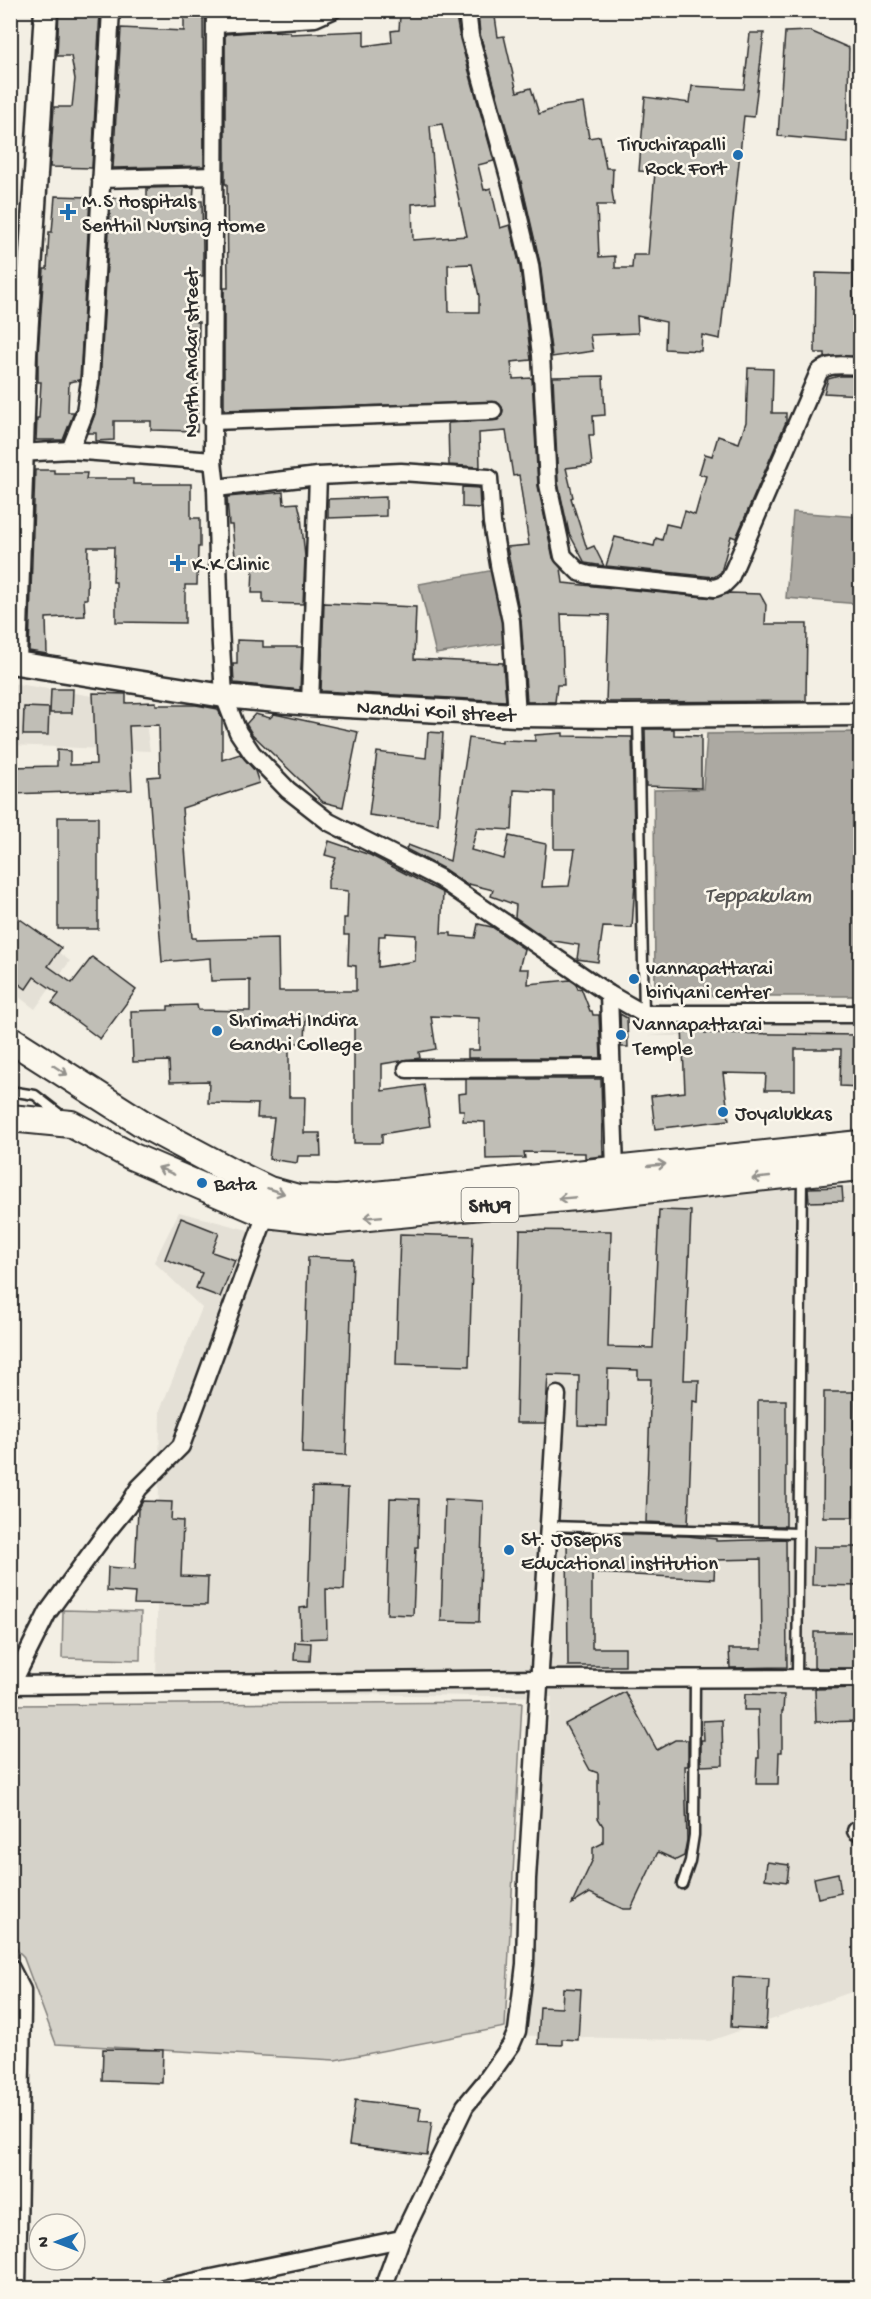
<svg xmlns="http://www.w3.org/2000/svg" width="871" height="2299" font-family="'Gochi Hand',sans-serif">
	<rect width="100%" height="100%" fill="#f3efe4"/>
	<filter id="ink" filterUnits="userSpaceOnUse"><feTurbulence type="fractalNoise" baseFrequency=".0167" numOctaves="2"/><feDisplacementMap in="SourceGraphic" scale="12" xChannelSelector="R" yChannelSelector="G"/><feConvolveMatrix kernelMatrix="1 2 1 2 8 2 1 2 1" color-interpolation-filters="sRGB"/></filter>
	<g filter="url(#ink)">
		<g fill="#e4e0d6">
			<path d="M11,683L143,704L150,751L11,745Z"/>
			<path d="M642,704H860V732L707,734L642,729Z"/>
			<path d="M11,917L70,961L35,1009L11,991Z"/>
			<path d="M860,1018V1036H647Z"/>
			<path d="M860,1185V1989L710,2041L506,2035L552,1697L156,1691L160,1410L202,1308L154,1262L179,1212L248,1230Z"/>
		</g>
		<g fill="#d5d2c9" stroke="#807e7a" stroke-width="1.5">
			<path d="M63,1610L141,1612L140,1660L62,1658Z"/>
			<path d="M522,1702L505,2027L335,2060L56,2044L23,1956L18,1951L11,1932L10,1705Z"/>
		</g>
		<g fill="#aca9a2" stroke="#787772" stroke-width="1.5">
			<path d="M793,512L860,517V604L786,598Z"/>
			<path d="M494,570L511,642L436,654L419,584Z"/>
			<path d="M860,732V996H655L654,790L703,789L707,734Z"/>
		</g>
		<g fill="#c0beb6" stroke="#2b2b2b" stroke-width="1.5" fill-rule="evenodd">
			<path d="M59,10H100L92,168L50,167L54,107H72L75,79L71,56H57Z"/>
			<path d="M184,10H203L204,166L113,168L121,28L184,31Z"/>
			<path d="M423,10H455L460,39L494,161L478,165L484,190L491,188L500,228L510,225L520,267L531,360L511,362L513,379L532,378L538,486L553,558L561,568L563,583L714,598L729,593L760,594L766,605L765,624H807L806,701L606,702L609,615L561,614L564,685H557L555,702H527L521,620L507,547L529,545L519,475L513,476L506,431L479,433L480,467L449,465L448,423L498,420L502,415L503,410L497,402L224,410V288H228L227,184H225V34L266,31L290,32V34L364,31V46L392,42L391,31L399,30L400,15L424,16ZM442,124L467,236L413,240L412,204L436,202L430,126ZM472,264L479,296V312H449L448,265Z"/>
			<path d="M494,10L498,37L504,36L517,92L531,88L539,114L561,106L583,103L589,138L600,136L606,168H613L612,191L614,205H597L599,257L615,256V268H632L633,255H648L655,172L639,171L645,97L690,103L692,86L744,89L750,33H764L754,117L744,116L720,339L702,335L701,351L665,349L666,322L637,316L638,333L590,335L593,351L552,357L540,263L522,185L480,34L478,12Z"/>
			<path d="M810,31L849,48L847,142L778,136L785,32Z"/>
			<path d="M194,187L193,201H202L203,252V276H194L196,322H199L197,431L151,430V421H114V440L96,441V433H88L95,414L100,382L111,198L147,200V188Z"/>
			<path d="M55,196L90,197L80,380L69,382L68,412H74L63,440H36L37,418H39L41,382H38V354L44,269H47L49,232H52Z"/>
			<path d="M816,273L853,274V300L861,301V356L825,357V353H815Z"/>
			<path d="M748,368L773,369L772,413H786V422L736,538L731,536L721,572L714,577L606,566L615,537L654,546L656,538L662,540L666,524L680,527L685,511L695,515L706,476L699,474L705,454L712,456L718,436L739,443L746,422Z"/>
			<path d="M603,376L605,415L593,416L594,435H589L592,465L566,468L573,497L571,498L587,549L594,546L604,566L585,563L569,533L558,483L553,377Z"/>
			<path d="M839,376H861V395L824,393L828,379Z"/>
			<path d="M35,470H54V473H87L86,479H133V484H191V518H200V547H198L197,585H185V623L116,622V582H113L114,547H88L87,599H84L85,616L46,618L47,654L29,651Z"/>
			<path d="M462,487L479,488L480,508L462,507Z"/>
			<path d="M283,492L284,504L298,503L301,516L305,557L303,604L263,603V593H252L253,566L236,567L232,525H229L227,497Z"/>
			<path d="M386,497V516L328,518V499Z"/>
			<path d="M324,603L416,607L414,659L503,663L506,701L321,691Z"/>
			<path d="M237,640L263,641V647H302L300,690L234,683L233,664H237Z"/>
			<path d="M51,689H73L72,713H50Z"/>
			<path d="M93,693L126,694V703L156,702V705H196L218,709L222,719V760L240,754L255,771L259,783L182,808L192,938H196V940L278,938L279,991H356V966L348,965L349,935H344V918H347L348,891L328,889V880L336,858L325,855L329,841L370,855L443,893L441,933H451V936L475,938L478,924L492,927L524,949L519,969H529L528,984L570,980L576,984L578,989L581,988L590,1011H592L593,1015H599L601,1058H468V1050H479V1018L431,1016L436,1049L419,1052L420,1058L382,1064V1091L424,1085L430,1126L382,1134V1143H354V1016H306L305,1043H289V1097H305L304,1133H320L321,1156H298L297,1163L269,1159L274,1118H257L258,1104L208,1103L209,1081L170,1082L169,1061L133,1062L131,1011L168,1010V1006L197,1005L198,1010L250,1011V980L211,981L210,958L162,962L148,777L160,776L159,725L129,726L132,790L10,794V767L57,766V750L70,751V765L96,764ZM385,933L416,935L415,961L378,967L379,936H385Z"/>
			<path d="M24,707L49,708L48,735H23Z"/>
			<path d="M255,714L270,718L274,714L279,715L358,732L343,807L323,802L252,734L246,724Z"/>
			<path d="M645,729H674V735L701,736V788L646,786Z"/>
			<path d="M428,732L443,733L438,824L369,815L377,752L426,758Z"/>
			<path d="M563,733V736L632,737L635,882L632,928L603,927L598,962L577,959L579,945L548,940L515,917L516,905L491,896L493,890L465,883L444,869L406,849L408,845L450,861L469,738L502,743V740L535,741V735ZM514,790L554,792V849H575L569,886L542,887L546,844L509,836L504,859L471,850L477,828L512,830Z"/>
			<rect x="58" y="817" width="40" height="112"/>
			<path d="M10,912L61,948L48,966L72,983L92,957L136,990L100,1039L52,1003L59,994L34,977L26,989L10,977Z"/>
			<path d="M620,1014L627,1018L628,1047H621Z"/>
			<path d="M705,1027V1033L861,1035V1087L840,1086L841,1049H795V1090H765L766,1074L723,1073L729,1120L655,1129L651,1096L685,1092L682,1028Z"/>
			<path d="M466,1079H601L603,1156L585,1158V1153L524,1152L525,1158L486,1159L485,1122L463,1121L464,1110H459L458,1094L466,1093Z"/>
			<path d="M842,1187L843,1201L809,1202L808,1188Z"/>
			<path d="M659,1210L691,1211L684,1380H699L698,1402L693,1401L688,1524L646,1522L651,1379H638V1370L608,1369L607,1426L578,1425L579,1376L548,1375L545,1423H516L520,1230L611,1231L608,1347L653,1348Z"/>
			<path d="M181,1218L219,1233L212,1252L235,1260L220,1297L196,1288L202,1273L165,1259Z"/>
			<path d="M400,1234L473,1236L469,1366L396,1364Z"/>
			<path d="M308,1257L353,1259L346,1455L302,1453Z"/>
			<path d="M824,1392H854L853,1517H823Z"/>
			<rect x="758" y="1400" width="28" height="126"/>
			<path d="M312,1487L348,1488L344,1590L326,1589L327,1638L301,1639L300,1608L308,1607Z"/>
			<path d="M390,1498L419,1499L418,1547H416L413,1615L387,1614Z"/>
			<path d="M445,1499L483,1501L479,1622L441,1621Z"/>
			<path d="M143,1501L172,1502L171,1520L183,1521L181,1576L208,1577L207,1605L134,1604L135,1593L107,1591L108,1567L135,1569L138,1510Z"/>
			<path d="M567,1533L687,1536L716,1539V1541L786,1539L787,1667L730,1668L729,1649H762L761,1559L715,1560L714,1579L592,1573V1648H625V1666H568Z"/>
			<path d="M813,1547H861V1586L812,1585Z"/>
			<rect x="814" y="1632" width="47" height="36"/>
			<path d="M295,1642L311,1643L310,1661L294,1660Z"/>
			<path d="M861,1688V1721L816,1722L815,1689Z"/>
			<path d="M625,1692L657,1750L675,1740H688V1766H685L687,1840L684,1856L676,1860L658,1852L631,1909H623L590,1893L572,1904L593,1859V1848L603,1843V1826L598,1818V1773L590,1770L565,1724Z"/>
			<path d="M745,1694L784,1695L783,1711H782V1752H779L778,1784H756L757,1758H759L758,1710H744Z"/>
			<path d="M722,1720L723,1765L701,1766V1740H704L703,1721Z"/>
			<path d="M767,1862L789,1865L787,1882L765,1879Z"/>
			<path d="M838,1873L841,1893L818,1898L814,1878Z"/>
			<path d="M733,1977L769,1979L766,2029L731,2027Z"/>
			<path d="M563,1988L581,1989L578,2040L562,2039V2045L538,2044L540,2007L562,2008Z"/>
			<path d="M103,2049L163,2050L162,2083L102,2081Z"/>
			<path d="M355,2100L421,2108L419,2121L432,2122L427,2155L349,2145Z"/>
		</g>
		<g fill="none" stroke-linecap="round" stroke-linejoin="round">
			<g stroke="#2b2b2b" stroke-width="13">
				<g id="lane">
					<path d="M638,717L644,1013"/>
					<path d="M10,1091L35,1095L62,1116"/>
					<path d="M549,1526L798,1533"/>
					<path d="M797,1677L802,1177"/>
					<path d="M682,1884L690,1861L694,1835L695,1678"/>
				</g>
			</g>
			<g stroke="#2b2b2b" stroke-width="21">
				<g id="street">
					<path d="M215,10L213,461L216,488L220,629L224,696L238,732L252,753L288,790L329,822L439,878L609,994L644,1014H860"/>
					<path d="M467,10L470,36L512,188L530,265L541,355L548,484L563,556L579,572L589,575L715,588L723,585L730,578L819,372C829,362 847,366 860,366"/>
					<path d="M216,24L315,18L333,10"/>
					<path d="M101,179L214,176"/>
					<path d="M212,421L493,411"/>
					<path d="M70,450L85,412L90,381L111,10"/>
					<path d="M20,453L70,450L213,461"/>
					<path d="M216,488L318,476L401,472L489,478L492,523L500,570L511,621L517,715"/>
					<path d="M310,704L318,476"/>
					<path d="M609,994L615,1169"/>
					<path d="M407,1069L611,1068"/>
					<path d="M10,1685L539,1679L860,1678"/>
					<path d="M10,1688L48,1612L105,1534L127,1507L139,1488L181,1446L266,1214"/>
					<path d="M856,1831L860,1830"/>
					<path d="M10,1967L22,1990V2009L17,2288"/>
					<path d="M164,2288L401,2239L465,2106L485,2082L511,2045L517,2031L525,1964L527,1879L557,1395"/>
					<path d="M383,2288L401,2239"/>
				</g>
			</g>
			<g stroke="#2b2b2b" stroke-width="27">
				<g id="secondary">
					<path d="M10,662L224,696L310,704L517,715L625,716L860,714"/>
					<path d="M15,662L25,353L46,10"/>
				</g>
			</g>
			<g stroke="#2b2b2b" stroke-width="30">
				<g id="primary">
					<path d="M10,1039L148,1127L238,1175L269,1190L298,1198L337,1199L860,1144"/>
					<path d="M10,1118L71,1124L131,1156L266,1214L327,1221L607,1194L860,1167"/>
				</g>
			</g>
			<path stroke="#2b2b2b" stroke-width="3" stroke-dasharray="4.5 4.5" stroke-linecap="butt" d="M702,10V12"/>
			<use href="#lane" stroke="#fbf7ec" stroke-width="8"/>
			<use href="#street" stroke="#fbf7ec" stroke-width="16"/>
			<use href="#secondary" stroke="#fbf7ec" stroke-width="22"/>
			<use href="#primary" stroke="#fbf7ec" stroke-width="26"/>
		</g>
		<defs><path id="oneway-shaft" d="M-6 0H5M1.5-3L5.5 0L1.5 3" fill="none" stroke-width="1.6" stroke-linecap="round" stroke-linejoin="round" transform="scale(1.5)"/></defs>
		<g stroke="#93918c">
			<use href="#oneway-shaft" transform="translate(60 1070) rotate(33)"/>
			<use href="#oneway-shaft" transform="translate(657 1165) rotate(-6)"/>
			<use href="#oneway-shaft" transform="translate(166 1171) rotate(-156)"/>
			<use href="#oneway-shaft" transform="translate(761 1178) rotate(174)"/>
			<use href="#oneway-shaft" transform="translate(276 1191) rotate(18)"/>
			<use href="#oneway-shaft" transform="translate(567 1198) rotate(175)"/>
			<use href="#oneway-shaft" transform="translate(373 1217) rotate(175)"/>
		</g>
	</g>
	<g fill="#1f6fb2" stroke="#fbf7ec" stroke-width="2">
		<circle cx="738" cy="155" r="6"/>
		<path d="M65 203h6v6h6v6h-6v6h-6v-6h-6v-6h6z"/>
		<path d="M175 554h6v6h6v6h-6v6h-6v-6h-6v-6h6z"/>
		<circle cx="634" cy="979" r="6"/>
		<circle cx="217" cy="1031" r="6"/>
		<circle cx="621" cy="1035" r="6"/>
		<circle cx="723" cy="1112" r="6"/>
		<circle cx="202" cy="1183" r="6"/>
		<circle cx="509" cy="1550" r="6"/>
	</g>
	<g text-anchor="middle" stroke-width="5" stroke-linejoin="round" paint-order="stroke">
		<rect fill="#fbf7ec" stroke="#696865" stroke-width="1.5" x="461.5" y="1188" width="57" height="34" rx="4.5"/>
		<g font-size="20" font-weight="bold" fill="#2b2b2b">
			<text x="490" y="1212">SHU9</text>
		</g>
		<g font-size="21" fill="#2b2b2b" stroke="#fbf7ec" text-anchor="start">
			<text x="726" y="150" text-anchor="end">Tiruchirapalli<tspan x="726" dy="24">Rock Fort</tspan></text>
			<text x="82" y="207">M.S Hospitals<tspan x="82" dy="24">Senthil Nursing Home</tspan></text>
			<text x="192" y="570">K.K Clinic</text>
			<text x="646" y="974">vannapattarai<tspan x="646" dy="24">biriyani center</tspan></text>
			<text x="229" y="1026">Shrimati Indira<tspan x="229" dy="24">Gandhi College</tspan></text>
			<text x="633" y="1030">Vannapattarai<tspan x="633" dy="24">Temple</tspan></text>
			<text x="735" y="1119">Joyalukkas</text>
			<text x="214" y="1190">Bata</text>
			<text x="521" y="1545">St. Josephs<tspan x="521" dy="24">Educational institution</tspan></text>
		</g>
		<g font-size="21" fill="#2b2b2b" stroke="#fbf7ec">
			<text transform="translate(190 353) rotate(-90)" y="7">North Andar street</text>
			<text transform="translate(436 710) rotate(3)" y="7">Nandhi Koil street</text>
		</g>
		<g font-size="22" font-style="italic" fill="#585755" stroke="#fbf7ec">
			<text x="758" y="901">Teppakulam</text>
		</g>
	</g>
	<rect width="871" height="2299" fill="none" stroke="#fbf7ec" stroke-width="36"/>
	<rect x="18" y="18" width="835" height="2263" fill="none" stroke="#2b2b2b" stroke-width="2" filter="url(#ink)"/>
	<g transform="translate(57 2242) rotate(270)"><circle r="28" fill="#fbf7ec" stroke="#a8a59f" stroke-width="1.5"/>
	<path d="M0-4.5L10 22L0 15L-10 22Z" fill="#1f6fb2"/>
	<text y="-9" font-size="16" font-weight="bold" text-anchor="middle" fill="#2b2b2b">N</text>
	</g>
</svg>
